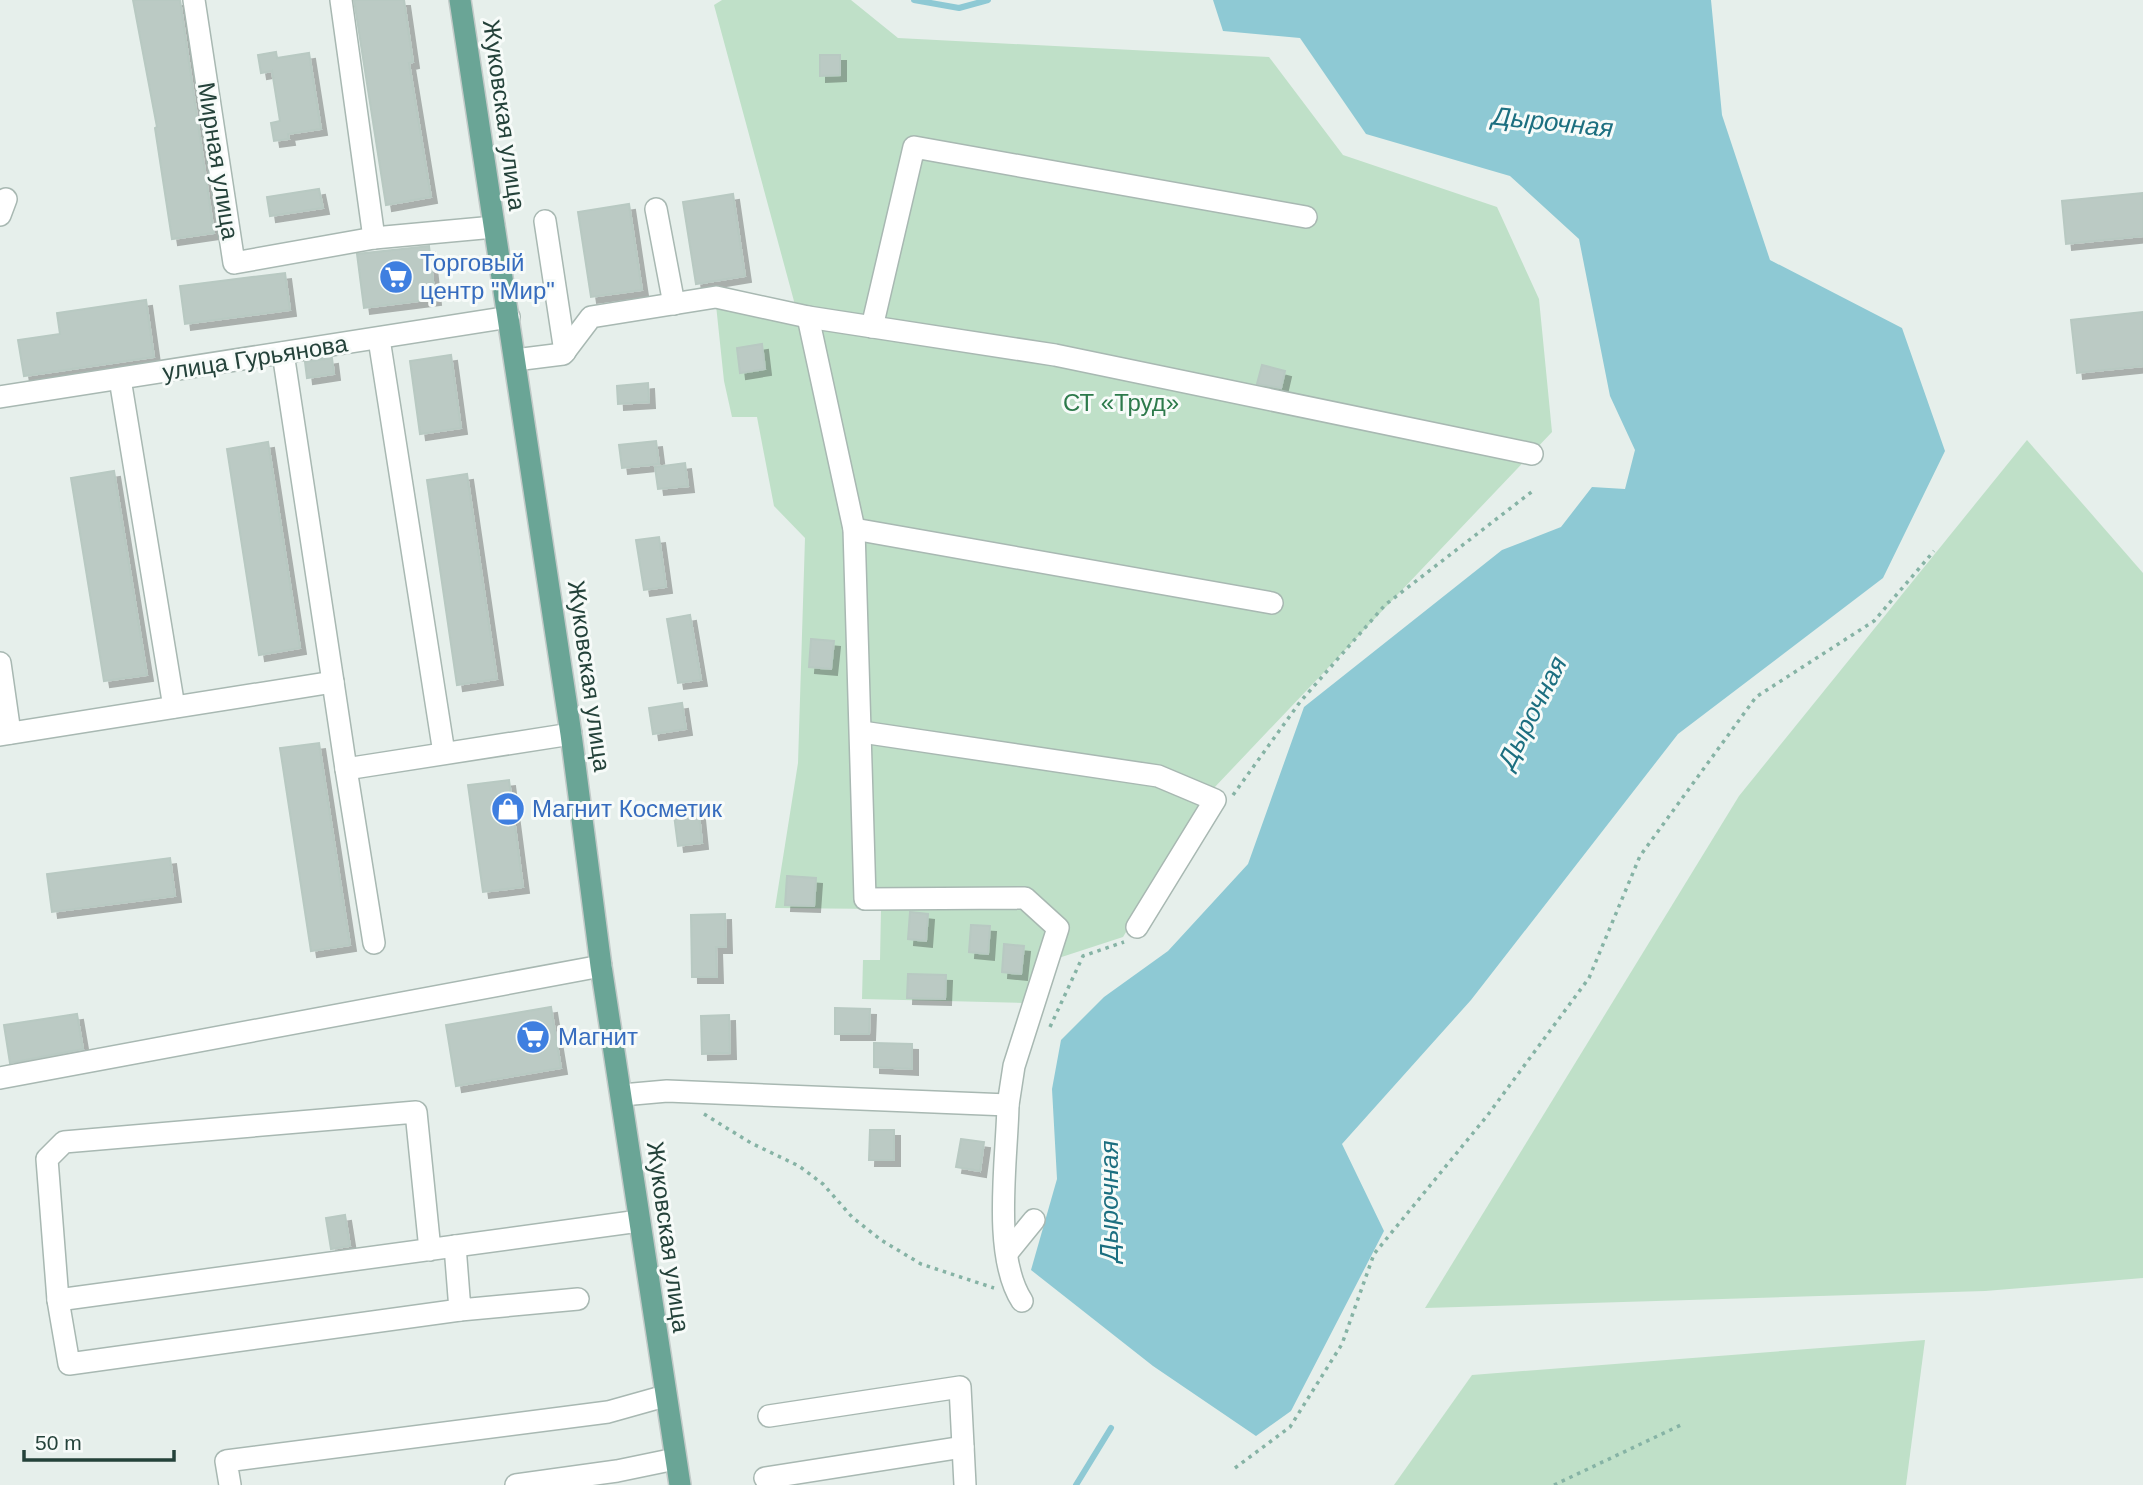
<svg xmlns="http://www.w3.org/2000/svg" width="2143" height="1485" font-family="Arial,sans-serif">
	<defs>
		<filter id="shadow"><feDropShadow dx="6" dy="6" stdDeviation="0" flood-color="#0004"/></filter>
	</defs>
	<rect width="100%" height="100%" fill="#e6efeb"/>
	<g fill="#bfe0c8">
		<path d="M722,0H851L898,38L1269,57L1343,155L1497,207L1539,299L1552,432L1213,789L1123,937L1034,966L1024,1003L862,999L863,960H880L881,909L775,908L798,763L805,538L774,506L757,417H732L724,381L716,305L798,316L714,5Z"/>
		<path d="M2027,440L2143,573V1278L1985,1291L1425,1308L1739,796Z"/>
		<path d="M1925,1340L1906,1485H1394L1472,1375Z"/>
	</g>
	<path fill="#8ec9d4" d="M1213,0H1711L1722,115L1770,260L1902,328L1945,451L1883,578L1678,734L1471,1000L1342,1144L1384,1231L1291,1411L1256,1436L1153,1366L1031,1270L1057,1179L1052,1089L1061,1040L1104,997L1168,951L1248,864L1304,707L1502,550L1561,527L1592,487L1625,489L1635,450L1610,396L1579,239L1510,176L1366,134L1300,38L1223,31Z"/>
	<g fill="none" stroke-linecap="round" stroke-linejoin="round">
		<g stroke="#8ec9d4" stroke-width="6">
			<path d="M914,0L959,8L988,0"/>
			<path d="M1076,1485L1111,1428"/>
		</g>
	</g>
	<g fill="#bbcac4" stroke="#b8c9c2" stroke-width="2" filter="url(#shadow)">
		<path d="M133,0H180L214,233L172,239L155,128L157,127Z"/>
		<path d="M354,0H404L413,62L409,63L431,197L386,205Z"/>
		<path d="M276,52L277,58L309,53L321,129L288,134L289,139L274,141L271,123L280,121L272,71L261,73L258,55Z"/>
		<path d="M820,55H840V75L820,76Z"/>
		<path d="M319,189L323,208L270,216L267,197Z"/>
		<path d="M2143,193V236L2066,244L2062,201Z"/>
		<path d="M733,194L745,276L696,284L683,202Z"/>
		<path d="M629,204L642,290L591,297L578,212Z"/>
		<path d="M429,246L435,299L364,308L357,254Z"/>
		<path d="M285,273L290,310L185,324L180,286Z"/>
		<path d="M146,300L154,357L24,376L18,340L60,334L57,313Z"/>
		<path d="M2143,312V366L2077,373L2071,320Z"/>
		<path d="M762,344L765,369L740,373L737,348Z"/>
		<path d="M451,355L461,428L420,434L410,361Z"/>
		<path d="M332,358L334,374L307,378L305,362Z"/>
		<path d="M1262,365L1285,371L1281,388L1257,384Z"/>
		<path d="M648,383L649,402L618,404L617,386Z"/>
		<path d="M656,441L659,464L622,468L619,445Z"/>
		<path d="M268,442L300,648L259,655L227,449Z"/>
		<path d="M685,463L688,486L658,489L655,467Z"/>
		<path d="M114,471L147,675L104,681L71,478Z"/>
		<path d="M467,474L497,679L457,685L427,480Z"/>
		<path d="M659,537L666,587L644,590L636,540Z"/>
		<path d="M690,615L701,680L678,683L667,619Z"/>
		<path d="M811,639L834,641L831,669L809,667Z"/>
		<path d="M682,703L686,729L653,734L649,708Z"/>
		<path d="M319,743L350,945L311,951L280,748Z"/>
		<path d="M509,780L523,887L483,892L468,785Z"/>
		<path d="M698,804L702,843L678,846L673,807Z"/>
		<path d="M170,858L175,896L52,912L47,874Z"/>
		<path d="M787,876L816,878L814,906L785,905Z"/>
		<path d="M910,912L928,914L926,941L908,939Z"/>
		<path d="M725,914L726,947H716L717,977H692L691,915Z"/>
		<path d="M971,925L990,926L988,954L969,952Z"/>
		<path d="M1004,944L1024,946L1021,974L1002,972Z"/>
		<path d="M908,974L946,975L945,999L907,998Z"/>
		<path d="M551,1007L561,1068L456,1086L446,1025Z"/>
		<path d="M835,1008L870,1009L869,1034H835Z"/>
		<path d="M77,1014L83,1049L10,1063L4,1025Z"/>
		<path d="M729,1015L730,1053L702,1054L701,1016Z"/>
		<path d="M874,1043L912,1044V1069L874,1067Z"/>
		<path d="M870,1130H894V1160H869Z"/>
		<path d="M961,1139L984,1142L980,1171L956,1167Z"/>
		<path d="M345,1215L350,1246L331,1249L326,1218Z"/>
	</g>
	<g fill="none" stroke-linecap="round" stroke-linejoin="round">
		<g stroke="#a8b8b2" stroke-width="24">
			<g id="minor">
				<path d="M194,0L234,263L374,238L494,227"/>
				<path d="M341,0L374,238"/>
				<path d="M656,209L674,304"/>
				<path d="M0,215L6,199"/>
				<path d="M545,221L565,352"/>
				<path d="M872,327L914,147L1306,217"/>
				<path d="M379,339L444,753"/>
				<path d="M283,353L333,682"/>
				<path d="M515,360L563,354L591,317L716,297L808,317L1055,355L1532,454"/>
				<path d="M120,379L174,707"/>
				<path d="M0,397L509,317"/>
				<path d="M854,529L1272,603"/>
				<path d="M0,663L10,733"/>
				<path d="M862,732L1158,776L1215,800L1137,927"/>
				<path d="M0,735L333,682L346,769L571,734"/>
				<path d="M346,769L374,943"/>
				<path d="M0,1078L601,966"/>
				<path d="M622,1095L667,1091L1008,1105L1014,1066L1058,928L1025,898L865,899L854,529L808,317"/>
				<path d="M1008,1105C1007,1159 992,1255 1022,1301"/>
				<path d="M455,1246L460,1310L578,1299"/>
				<path d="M430,1250L416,1112L64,1142L47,1159L58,1300L639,1221"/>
				<path d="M1008,1252L1034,1220"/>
				<path d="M58,1300L69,1364L460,1310"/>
				<path d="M769,1416L960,1387L965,1485"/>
				<path d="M765,1478L963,1447"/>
				<path d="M230,1485L226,1461L608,1412L665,1396"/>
				<path d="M516,1485L617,1471L675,1459"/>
			</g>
		</g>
		<g stroke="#c2cac8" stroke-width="24">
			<path id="major" d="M460,0L571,734L601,966L680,1485"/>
		</g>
		<g stroke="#86b3a5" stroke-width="3.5" stroke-dasharray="3.5 5" stroke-linecap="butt">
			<path d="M1233,795L1300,702L1385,605L1534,490"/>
			<path d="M1050,1027L1083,956L1124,942"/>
			<path d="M704,1114L751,1143L799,1166L823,1184L852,1217L881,1240L921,1264L994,1288"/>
			<path d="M1235,1468L1290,1427L1342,1344L1374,1254L1487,1116L1589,978L1640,856L1756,697L1874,621L1934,551"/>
			<path d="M1554,1485L1683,1424"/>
		</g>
		<use href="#minor" stroke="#fff" stroke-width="21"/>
		<use href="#major" stroke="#6aa596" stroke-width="21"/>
	</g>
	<defs>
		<g id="supermarket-disc" transform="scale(1.75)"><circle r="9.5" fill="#3f7fe0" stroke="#f7fbf9"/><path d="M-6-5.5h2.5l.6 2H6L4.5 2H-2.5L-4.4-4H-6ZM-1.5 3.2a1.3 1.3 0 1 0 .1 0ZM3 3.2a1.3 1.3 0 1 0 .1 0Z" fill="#fff"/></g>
		<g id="shop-disc" transform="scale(1.75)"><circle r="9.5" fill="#3f7fe0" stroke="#f7fbf9"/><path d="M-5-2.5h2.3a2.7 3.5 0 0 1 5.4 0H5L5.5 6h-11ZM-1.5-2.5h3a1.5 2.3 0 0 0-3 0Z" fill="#fff"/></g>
	</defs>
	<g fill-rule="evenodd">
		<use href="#supermarket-disc" x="396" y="277"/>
		<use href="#shop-disc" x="508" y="809"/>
		<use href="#supermarket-disc" x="533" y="1037"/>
	</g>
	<g text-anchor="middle" stroke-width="6" stroke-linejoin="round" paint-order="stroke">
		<g font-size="24" fill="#24423a" stroke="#f7fbf9">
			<text transform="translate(504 115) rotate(82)" y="8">Жуковская улица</text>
			<text transform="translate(218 161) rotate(81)" y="8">Мирная улица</text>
			<text transform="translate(255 358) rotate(-9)" y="8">улица Гурьянова</text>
			<text transform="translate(589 676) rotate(82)" y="8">Жуковская улица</text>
			<text transform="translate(668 1237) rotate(82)" y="8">Жуковская улица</text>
		</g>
		<g font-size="24" fill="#366cbe" stroke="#f7fbf9" text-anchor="start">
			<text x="420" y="271">Торговый<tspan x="420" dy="28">центр "Мир"</tspan></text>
			<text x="532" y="817">Магнит Косметик</text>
			<text x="558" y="1045">Магнит</text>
		</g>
		<g font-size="24" fill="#2d7a4b" stroke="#f7fbf9">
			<text x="1121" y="411">СТ «Труд»</text>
		</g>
		<g font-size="26" font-style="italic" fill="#1c6f80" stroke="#f7fbf9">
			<text transform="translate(1553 122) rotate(6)" y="9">Дырочная</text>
			<text transform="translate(1532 712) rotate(-63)" y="9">Дырочная</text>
			<text transform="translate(1109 1201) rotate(-90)" y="9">Дырочная</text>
		</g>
	</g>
	<path d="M24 1450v10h150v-10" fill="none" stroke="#24423a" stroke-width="3.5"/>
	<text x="35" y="1450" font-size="21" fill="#24423a" stroke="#f7fbf9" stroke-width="5" paint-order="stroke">50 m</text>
</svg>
